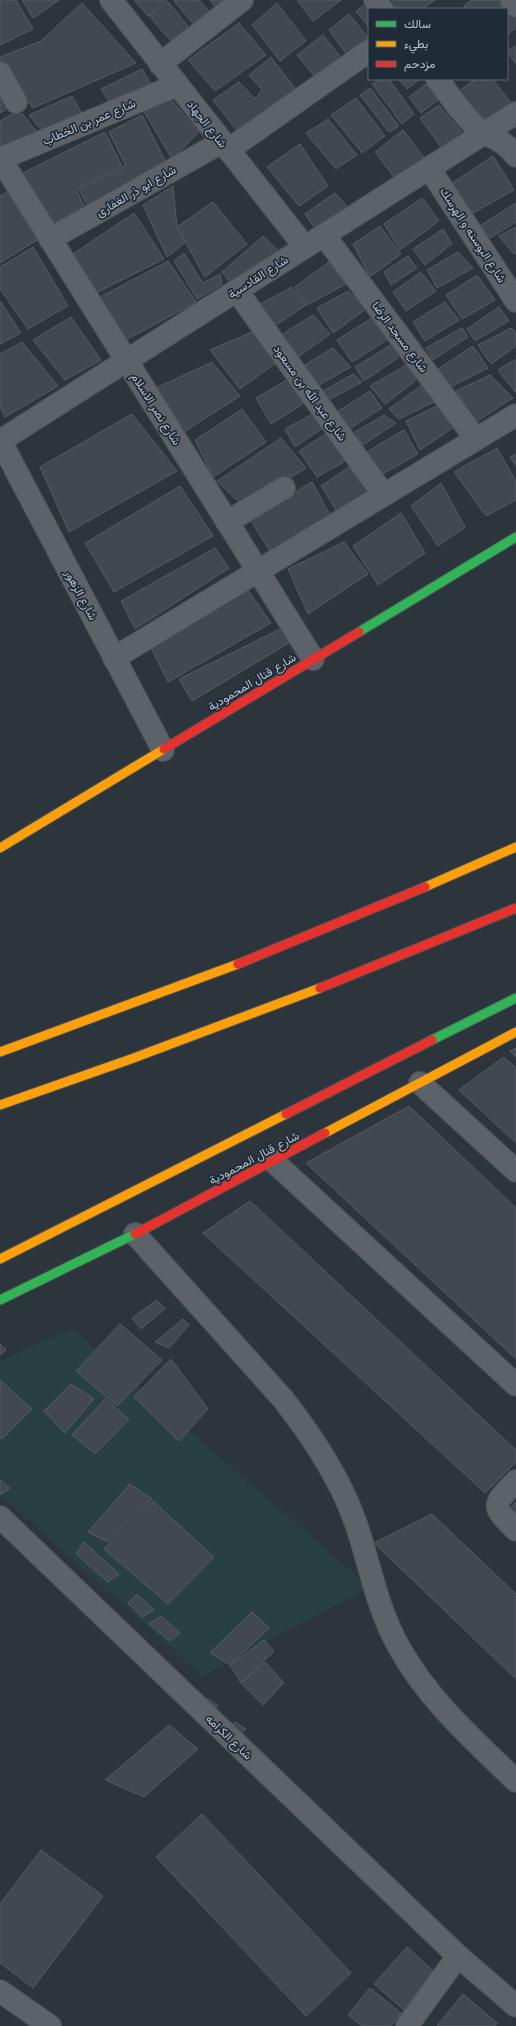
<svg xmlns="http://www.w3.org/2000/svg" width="516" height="2026" font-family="Montserrat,Vazirmatn,sans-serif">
	<rect width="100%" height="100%" fill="#2c343c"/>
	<path fill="#294042" d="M72,1329L369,1587L202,1676L0,1494V1361Z"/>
	<g fill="#42484f" stroke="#545c63">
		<path d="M0,0H16L33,29L0,45Z"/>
		<path d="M22,0H59L33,18Z"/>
		<path d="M134,0H167L148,16Z"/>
		<path d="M176,0H199L215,18L200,32L174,1Z"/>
		<path d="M210,0H238L220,12Z"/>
		<path d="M297,0H341L313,21Z"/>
		<path d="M394,0H435L422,9H395L390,3Z"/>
		<path d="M471,0H507L516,13V28L507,35V9H466L464,6Z"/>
		<path d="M168,2L196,36L178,49L149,16Z"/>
		<path d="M369,2V27L356,11Z"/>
		<path d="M82,3L136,63L33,108L0,66V57L41,41Z"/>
		<path d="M277,3L306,41L280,61L252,25Z"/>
		<path d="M349,14L369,39L350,59L329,30Z"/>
		<path d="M239,23L266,55L215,91L188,60Z"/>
		<path d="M323,35L345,63L320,83L297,55Z"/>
		<path d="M516,45V64L507,52Z"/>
		<path d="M271,57L297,91L241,136L213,100L239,82L255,99L262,90L249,75Z"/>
		<path d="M142,69L154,89L113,107L101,89Z"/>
		<path d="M380,79H389L414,114L402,124L372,84Z"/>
		<path d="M398,79H420L407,89Z"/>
		<path d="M433,79L443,96L421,113L409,97Z"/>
		<path d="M475,79H492L512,104L483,124L458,92Z"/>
		<path d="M370,88L399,126L389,132L360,95Z"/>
		<path d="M167,95L199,132L172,159L143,110Z"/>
		<path d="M72,96L85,119L46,136L29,115Z"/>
		<path d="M0,97L8,108L0,113Z"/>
		<path d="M356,98L385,136L362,153L331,115Z"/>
		<path d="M439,105L465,136L443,150L420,118Z"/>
		<path d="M19,110L39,134L0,153V121Z"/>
		<path d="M142,115L169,168L89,209L79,189L126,166L109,132Z"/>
		<path d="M328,119L357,155L336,169L306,133Z"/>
		<path d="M403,130L426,160L397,181L375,152Z"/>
		<path d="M105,132L122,166L76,189L85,208L46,227L19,175Z"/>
		<path d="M300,144L328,186L299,206L267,167Z"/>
		<path d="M493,156L514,190L473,213L449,185Z"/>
		<path d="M173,186L177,227L186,242L167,257L143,205Z"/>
		<path d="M12,189L42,237L0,263V196Z"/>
		<path d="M335,193L354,214L321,237L305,214Z"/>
		<path d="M422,198L439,221L400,250L384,224Z"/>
		<path d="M213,202L247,244L205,277L177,227Z"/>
		<path d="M516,203V222L490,238L481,225Z"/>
		<path d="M134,213L164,259L92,295L73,254Z"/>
		<path d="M380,226L401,254L370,277L353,244Z"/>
		<path d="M516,227V253L514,254L499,236Z"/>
		<path d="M443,229L452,244L425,265L413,249Z"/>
		<path d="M263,236L282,254L232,285L222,272Z"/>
		<path d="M33,247L68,306L28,329L0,289V267Z"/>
		<path d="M458,252L473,268L437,288L427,270Z"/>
		<path d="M184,253L203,283L220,274L222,284L197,299L174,261Z"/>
		<path d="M408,256L417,268L391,285L384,272Z"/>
		<path d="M168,261L196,302L119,344L91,302Z"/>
		<path d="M329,262L346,284L307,305L295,287Z"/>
		<path d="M421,272L436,291L406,311L393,292Z"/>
		<path d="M477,275L495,300L462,319L446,295Z"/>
		<path d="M292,287L306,305L270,329L253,308Z"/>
		<path d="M348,291L366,309L333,333L317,308Z"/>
		<path d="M0,301L21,333L0,344Z"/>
		<path d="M445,302L459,320L425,341L413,322Z"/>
		<path d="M499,307L509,321L475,341L467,329Z"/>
		<path d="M313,315L330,334L294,360L281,335Z"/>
		<path d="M375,316L392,337L352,362L337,340Z"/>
		<path d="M71,317L101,360L65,380L33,340Z"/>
		<path d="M462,328L468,337L433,360L426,348Z"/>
		<path d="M511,328L516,332V346L491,364L478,345Z"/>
		<path d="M254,331L280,360L240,389L210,350Z"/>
		<path d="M22,342L58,386L5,417L0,407V354Z"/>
		<path d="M394,343L402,355L364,381L355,367Z"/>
		<path d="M473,346L488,368L449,388L437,370Z"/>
		<path d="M333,348L351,367L314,388L298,369Z"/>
		<path d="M516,359V391L515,392L498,370Z"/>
		<path d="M212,362L240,396L184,432L156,388Z"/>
		<path d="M408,364L419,378L385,404L370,386Z"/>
		<path d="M353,374L362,382L325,402L316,395Z"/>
		<path d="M490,375L513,398L476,422L456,391Z"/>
		<path d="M292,377L309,400L271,424L256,398Z"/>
		<path d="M425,383L438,400L399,419L389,409Z"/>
		<path d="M370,391L382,408L349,429L335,413Z"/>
		<path d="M439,405L457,425L420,450L406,421Z"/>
		<path d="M242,409L266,442L213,477L195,440Z"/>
		<path d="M318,411L326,426L295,447L285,429Z"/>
		<path d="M132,414L177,471L69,532L40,467Z"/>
		<path d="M384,415L396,423L363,445L355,432Z"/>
		<path d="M332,430L353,457L317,477L299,451Z"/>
		<path d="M404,430L418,454L381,475L363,454Z"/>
		<path d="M281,438L306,468L243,506L217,481Z"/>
		<path d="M497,448L516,481V500L486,516L454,472Z"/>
		<path d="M516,454V466L510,457Z"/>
		<path d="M349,467L373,498L342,519L321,486Z"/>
		<path d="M312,482L335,524L274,558L250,519Z"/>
		<path d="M441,483L465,527L438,546L411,506Z"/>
		<path d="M180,486L213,536L114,592L85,543Z"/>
		<path d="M401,513L425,553L378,585L353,546Z"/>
		<path d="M344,542L368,574L308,614L288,569Z"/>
		<path d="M215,548L229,568L135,629L121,601Z"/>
		<path d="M243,583L271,623L168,682L148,642Z"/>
		<path d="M282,628L292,641L192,701L179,679Z"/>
		<path d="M516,1048V1057L510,1051Z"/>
		<path d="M504,1057L516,1068V1143L459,1090Z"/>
		<path d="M409,1106L516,1208V1359L306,1163Z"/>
		<path d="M250,1201L516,1450V1462L485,1493L203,1233Z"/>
		<path d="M157,1300L165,1309L141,1329L132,1318Z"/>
		<path d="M183,1319L189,1325L169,1348L155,1342Z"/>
		<path d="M120,1324L162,1360L117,1406L76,1371Z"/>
		<path d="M0,1344L6,1350L0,1355Z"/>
		<path d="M171,1359L208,1409L179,1441L134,1397Z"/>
		<path d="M0,1380L32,1409L2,1439L0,1437Z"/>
		<path d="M71,1384L94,1399L65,1433L44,1411Z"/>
		<path d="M105,1399L129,1419L95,1454L72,1435Z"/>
		<path d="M0,1480L10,1488L0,1495Z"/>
		<path d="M130,1484L152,1499L108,1542L88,1532Z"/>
		<path d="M153,1501L214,1557L168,1604L104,1549Z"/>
		<path d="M516,1502V1519L507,1511Z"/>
		<path d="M432,1514L516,1594V1679L374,1543Z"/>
		<path d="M84,1542L119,1574L108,1582L76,1554Z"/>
		<path d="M137,1594L154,1610L142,1617L128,1603Z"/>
		<path d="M252,1612L269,1628L230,1665L210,1653Z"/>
		<path d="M161,1616L180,1633L170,1641L149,1624Z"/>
		<path d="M264,1640L274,1651L241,1683L230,1665Z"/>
		<path d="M265,1662L284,1683L263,1705L241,1683Z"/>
		<path d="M207,1698L218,1706L206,1715L198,1707Z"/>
		<path d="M235,1722L246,1729L235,1738L226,1730Z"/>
		<path d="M169,1725L198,1749L144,1797L105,1780Z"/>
		<path d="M202,1814L351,1973L306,2016L156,1857Z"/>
		<path d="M41,1850L103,1896L33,1988L0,1963V1904Z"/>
		<path d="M407,1947L437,1974L404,2010L374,1984Z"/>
		<path d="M370,1988L401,2013L391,2026H362L348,2015Z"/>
		<path d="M463,1994L497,2023L495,2026H437Z"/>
	</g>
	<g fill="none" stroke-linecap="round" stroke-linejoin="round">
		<g stroke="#4a5056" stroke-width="24">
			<g id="street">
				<path d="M111,0L305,247"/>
				<path d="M375,0L382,9"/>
				<path d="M511,0L516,6"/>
				<path d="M160,64L242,0"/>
				<path d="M0,73L16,102"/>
				<path d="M437,79C449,94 460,112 474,125C489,139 503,138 516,156"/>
				<path d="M228,150L369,51"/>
				<path d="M0,158L313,659"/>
				<path d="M0,159L177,85"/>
				<path d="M429,168L516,301"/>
				<path d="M324,235L476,439"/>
				<path d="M50,239L222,142"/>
				<path d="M237,291L384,495"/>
				<path d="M0,440L163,750"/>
				<path d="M0,441L516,113"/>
				<path d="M227,522L284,488"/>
				<path d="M114,658L516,415"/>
				<path d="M420,1083L516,1171"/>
				<path d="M273,1161L516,1385"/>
				<path d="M135,1234L283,1399C312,1436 339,1476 355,1521C370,1563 376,1607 399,1647C428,1700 473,1739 516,1781"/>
				<path d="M516,1481C492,1506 491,1505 516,1530"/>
				<path d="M0,1517L458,1956L516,2006"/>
				<path d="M0,1991L50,2026"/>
				<path d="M407,2026L458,1956"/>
			</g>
		</g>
		<g stroke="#4a5056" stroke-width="11">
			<g id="fast">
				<path d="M359,632L516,537"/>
				<path d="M432,1040L516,998"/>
				<path d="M0,1300L135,1234"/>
			</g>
		</g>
		<g stroke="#4a5056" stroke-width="11">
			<g id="slow">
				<path d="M0,848L164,749"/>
				<path d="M425,887L516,847"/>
				<path d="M0,1052L238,964"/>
				<path d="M0,1105L131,1059L320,988"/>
				<path d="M325,1133L516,1032"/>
				<path d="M0,1259L286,1114"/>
			</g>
		</g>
		<g stroke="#4a5056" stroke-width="11">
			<g id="jam">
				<path d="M164,749L359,632"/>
				<path d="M238,964L425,887"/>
				<path d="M320,988L516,908"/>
				<path d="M286,1114L432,1040"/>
				<path d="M135,1234L325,1133"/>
			</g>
		</g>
		<use href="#street" stroke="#5d6269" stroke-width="22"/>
		<use href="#fast" stroke="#30b455" stroke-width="9"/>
		<use href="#slow" stroke="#ff9f0a" stroke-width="9"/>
		<use href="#jam" stroke="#e5322d" stroke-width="9"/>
	</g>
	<g text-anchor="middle" stroke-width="3.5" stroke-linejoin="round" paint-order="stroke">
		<g font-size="12" fill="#b7c1cc" stroke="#1f2b37">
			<text transform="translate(89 122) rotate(-23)" y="4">شارع عمر بن الخطاب</text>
			<text transform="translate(207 124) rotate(52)" y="4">شارع الجهاد</text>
			<text transform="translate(136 191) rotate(-30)" y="4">شارع ابو ذر الغفارى</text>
			<text transform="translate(473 235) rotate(57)" y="4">شارع البوسنه و الهرسك</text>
			<text transform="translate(258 277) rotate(-33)" y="4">شارع القادسية</text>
			<text transform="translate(400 337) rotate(53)" y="4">شارع مسجد الرضا</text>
			<text transform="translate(310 393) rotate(54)" y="4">شارع عبد الله بن مسعود</text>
			<text transform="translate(156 409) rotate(58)" y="4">شارع نصر الاسلام</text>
			<text transform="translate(81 595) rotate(62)" y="4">شارع الزهور</text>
			<text transform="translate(252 682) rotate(-31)" y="4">شارع قنال المحمودية</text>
			<text transform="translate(254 1158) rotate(-28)" y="4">شارع قنال المحمودية</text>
			<text transform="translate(229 1737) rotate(44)" y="4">شارع الكرامه</text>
		</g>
	</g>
	<rect x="368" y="8" width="140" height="72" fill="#1f2b37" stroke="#5c6773"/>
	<rect x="376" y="21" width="20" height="6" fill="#30b455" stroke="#5c6773"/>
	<text x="404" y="28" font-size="12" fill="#b7c1cc">سالك</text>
	<rect x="376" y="41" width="20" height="6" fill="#ff9f0a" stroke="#5c6773"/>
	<text x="404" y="48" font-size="12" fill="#b7c1cc">بطيء</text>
	<rect x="376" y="61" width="20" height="6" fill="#e5322d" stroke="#5c6773"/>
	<text x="404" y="68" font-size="12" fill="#b7c1cc">مزدحم</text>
</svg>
